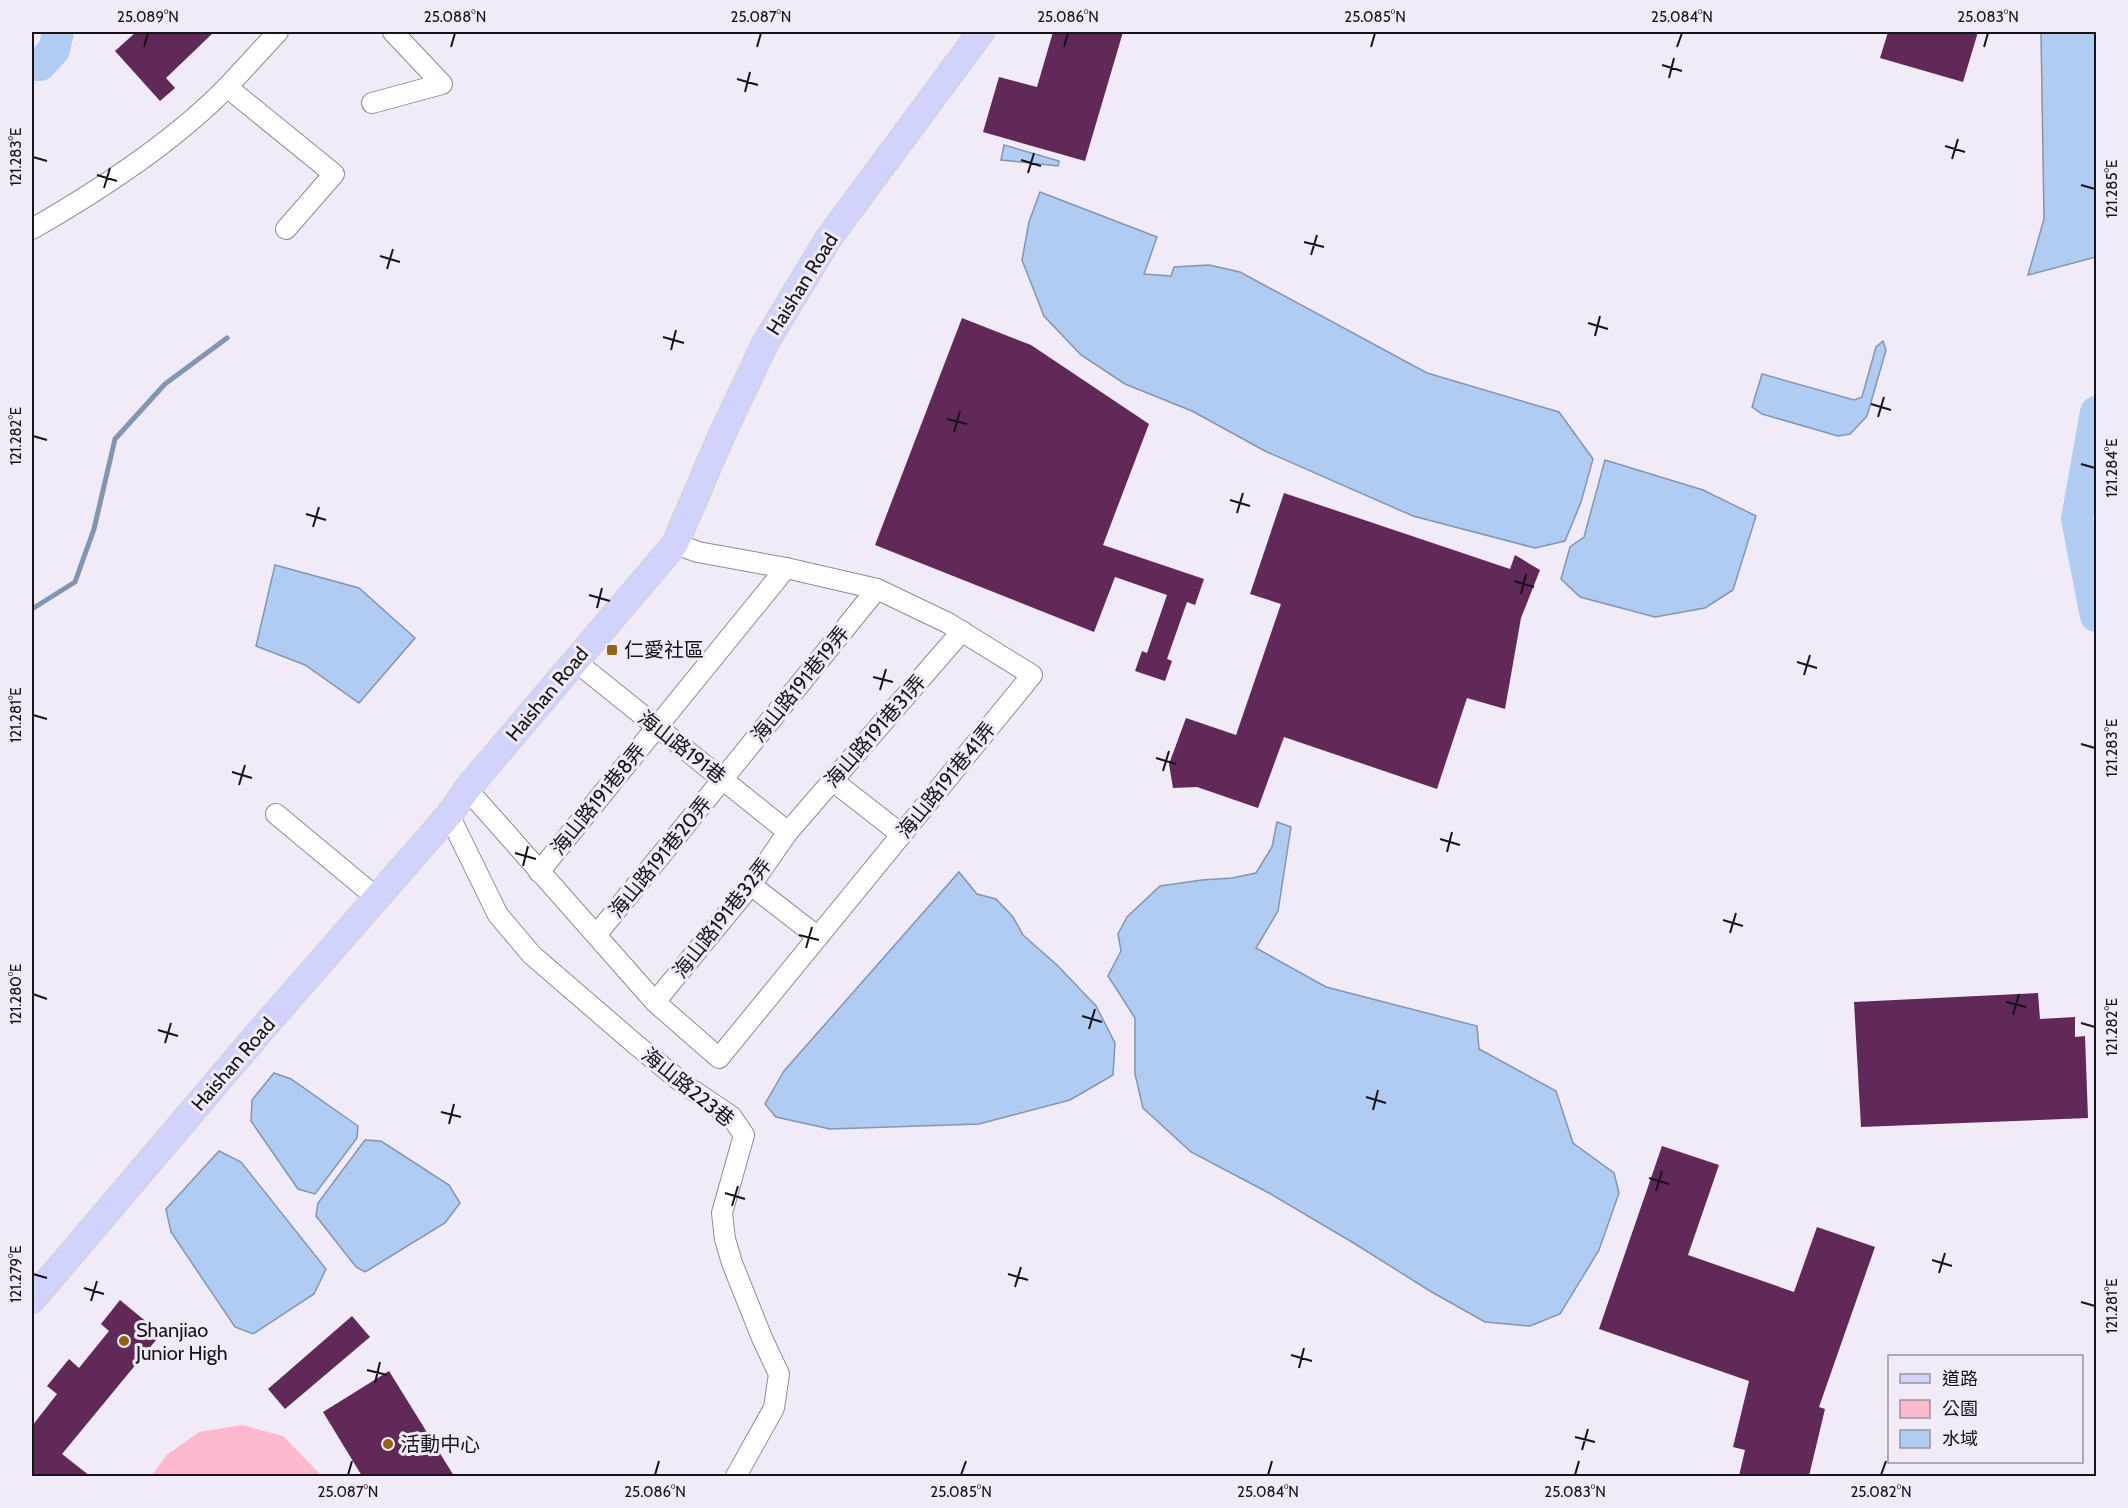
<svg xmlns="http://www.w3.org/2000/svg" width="2128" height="1508" font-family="Cabin,'Noto Sans TC',sans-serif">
	<rect width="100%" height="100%" fill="#f1eaf7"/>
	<path fill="#fcb8cd" d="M242,1425L283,1436L322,1476H151L167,1455L199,1432Z"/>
	<g fill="#b1ccf3" stroke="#8295b1" stroke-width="1.5">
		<path d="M2041,32H2096V257L2028,275L2044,219Z"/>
		<path d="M1004,145L1059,161L1058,166L1001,160Z"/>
		<path d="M1040,192L1157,237L1144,274L1171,276L1174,267L1209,265L1240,272L1427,373L1559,412L1593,459L1581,502L1565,541L1535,548L1413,516L1265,451L1192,411L1125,384L1081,355L1044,316L1022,260L1029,222Z"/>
		<path d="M1883,341L1886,350L1867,416L1850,434L1838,436L1762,414L1752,407L1762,374L1854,400L1862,397L1876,347Z"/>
		<path d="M1605,460L1703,490L1756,516L1733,590L1705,608L1655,617L1580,597L1561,579L1570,547L1584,537Z"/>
		<path d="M275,565L359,588L415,638L359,703L305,665L256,646Z"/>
		<path d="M1277,822L1291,827L1278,911L1256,948L1326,987L1477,1026L1479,1049L1556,1091L1573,1143L1614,1173L1619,1193L1599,1250L1560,1314L1530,1326L1485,1322L1430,1291L1352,1242L1269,1193L1191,1152L1143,1108L1135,1074V1018L1108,976L1121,951L1118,934L1127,917L1160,886L1202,880L1232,878L1256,873L1272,847Z"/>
		<path d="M959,872L977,894L996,899L1013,917L1023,935L1057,965L1096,1006L1115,1043L1113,1075L1070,1100L979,1124L830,1129L776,1117L765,1104L784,1071Z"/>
		<path d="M274,1073L291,1079L358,1126L357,1138L315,1194L298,1189L251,1121L252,1100Z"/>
		<path d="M365,1140L381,1141L449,1185L460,1203L445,1223L365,1272L356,1267L316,1216L318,1203Z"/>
		<path d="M219,1151L241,1162L326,1269L314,1294L253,1334L235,1327L171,1232L166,1209Z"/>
	</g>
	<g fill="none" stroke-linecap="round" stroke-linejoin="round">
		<path stroke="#8295b1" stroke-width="5" d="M32,609L75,582L94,529L115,439L165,384L227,338"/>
		<g stroke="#b1ccf3" stroke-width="32">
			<path d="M32,65H40L54,50L58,32"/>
			<path d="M2096,412L2077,519L2096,616"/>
		</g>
	</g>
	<g fill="#602958">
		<path d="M136,32H214L166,78L175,88L160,101L115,51Z"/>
		<path d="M1053,32H1123L1085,161L983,132L999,77L1037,87Z"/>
		<path d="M1888,32H1978L1963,82L1880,58Z"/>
		<path d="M962,318L1031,345L1149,424L1103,545L1204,579L1195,605L1187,602L1167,659L1172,661L1165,681L1135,671L1142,651L1147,653L1167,595L1115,577L1094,632L875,545Z"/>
		<path d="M1284,493L1510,569L1515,555L1540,570L1521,618L1505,709L1467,698L1437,789L1284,737L1258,808L1197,787L1173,788L1169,764L1186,718L1236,735L1281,604L1250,594Z"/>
		<path d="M2038,993L2040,1019L2075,1017V1037L2085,1036L2088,1118L1861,1127L1854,1002Z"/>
		<path d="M1662,1146L1719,1165L1688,1255L1794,1292L1817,1227L1875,1247L1819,1407L1825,1409L1809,1476H1739L1745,1450L1733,1447L1749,1381L1599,1329Z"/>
		<path d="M120,1300L161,1334L62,1454L90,1476H32V1426L57,1394L47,1386L69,1359L79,1368L109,1331L101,1324Z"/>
		<path d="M352,1316L370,1337L285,1409L268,1389Z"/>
		<path d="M389,1371L454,1476H362L323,1412Z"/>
	</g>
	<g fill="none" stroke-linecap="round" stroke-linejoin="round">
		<g stroke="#908a97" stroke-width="22">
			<g id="minor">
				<path d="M227,87L334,174L286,229"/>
				<path d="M372,103L442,84L393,32"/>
				<path d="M32,229C100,190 174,142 228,86C245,68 261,50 278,32"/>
				<path d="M575,661L788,832"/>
				<path d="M833,781L901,834"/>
				<path d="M467,789L655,1002L719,1058L1032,675L948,623L877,589L786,568L698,552L675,544"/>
				<path d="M276,814L377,898"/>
				<path d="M449,815L498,915L532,955L634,1043L685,1085L731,1116L744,1135L722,1213L725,1239L732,1263L762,1338L779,1374L774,1408L736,1476"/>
				<path d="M539,872L786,568"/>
				<path d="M751,885L818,937"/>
				<path d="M597,934L877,589"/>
				<path d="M655,1002L751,885L788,832L962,631"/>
			</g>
		</g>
		<g stroke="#d0d0d1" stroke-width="28">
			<path id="major" d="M32,1300L257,1035L449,815L467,789L675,544L723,432L766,342L828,239L981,32"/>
		</g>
		<use href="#minor" stroke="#fff" stroke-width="20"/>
		<use href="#major" stroke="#d2d3fc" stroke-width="26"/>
	</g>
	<path fill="none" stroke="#161418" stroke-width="2" d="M144,47L148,33M451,47L455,33M757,47L761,33M1064,47L1068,33M1371,47L1375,33M1677,47L1682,33M1984,47L1988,33M1662,65L1682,71M1669,78L1674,58M737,79L758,85M745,92L750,72M1945,146L1965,152M33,157L47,161M1952,159L1958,139M1021,160L1041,166M1028,173L1034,153M97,175L117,181M2081,185L2095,189M104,188L110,168M1304,242L1324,247M1311,255L1317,235M380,256L400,262M387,269L393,249M1588,323L1608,329M1595,336L1600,316M663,337L684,343M671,350L676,330M1871,404L1891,410M1878,417L1884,397M947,419L967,424M954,432L960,411M33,436L47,440M2081,464L2095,468M1230,500L1250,506M1237,513L1243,493M306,514L326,520M313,527L319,507M1514,581L1534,587M1521,594L1526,574M589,595L610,601M597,608L602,588M1797,662L1817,668M1804,675L1810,655M873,677L893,682M880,690L886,669M33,715L47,719M2081,744L2095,748M1156,758L1176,764M1163,771L1169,751M232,772L252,778M239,785L245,765M1440,839L1460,845M1447,852L1452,832M515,853L536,859M523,866L528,846M1723,920L1743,926M1730,933L1736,913M799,935L819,940M806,948L812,927M33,994L47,999M2006,1002L2026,1007M2013,1015L2019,994M1082,1016L1102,1022M2081,1023L2095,1027M1089,1029L1095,1009M158,1030L178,1036M165,1043L171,1023M1366,1097L1386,1103M1373,1110L1378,1090M441,1112L461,1117M449,1124L454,1104M1649,1178L1669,1184M1656,1191L1662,1171M725,1193L745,1199M732,1206L738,1186M1932,1260L1952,1266M1939,1273L1945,1253M33,1274L47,1278M1008,1274L1028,1280M1015,1287L1021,1267M84,1288L104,1294M91,1301L97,1281M2081,1302L2095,1306M1291,1355L1312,1361M1299,1368L1304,1348M367,1370L387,1375M375,1383L380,1362M1575,1437L1595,1442M1582,1450L1588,1429M348,1475L352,1461M655,1475L659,1461M961,1475L966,1461M1268,1475L1272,1461M1575,1475L1579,1461M1881,1475L1886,1461"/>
	<g fill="#926310" stroke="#f1eaf7" stroke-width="2">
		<rect x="606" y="644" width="12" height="12" rx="3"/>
		<circle cx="124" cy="1341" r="6"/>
		<circle cx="388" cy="1444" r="6"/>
	</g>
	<g text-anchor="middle" stroke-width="6" stroke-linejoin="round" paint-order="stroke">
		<g font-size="20" fill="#161418" stroke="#f1eaf7">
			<text transform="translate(802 284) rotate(-58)" y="7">Haishan Road</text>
			<text transform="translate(800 684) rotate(-51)" y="7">海山路191巷19弄</text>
			<text transform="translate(547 694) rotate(-50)" y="7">Haishan Road</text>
			<text transform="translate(875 731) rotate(-49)" y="7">海山路191巷31弄</text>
			<text transform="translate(682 747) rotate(38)" y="7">海山路191巷</text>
			<text transform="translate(946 780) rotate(-51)" y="7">海山路191巷41弄</text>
			<text transform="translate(598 799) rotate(-51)" y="7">海山路191巷8弄</text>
			<text transform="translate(660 857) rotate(-51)" y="7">海山路191巷20弄</text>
			<text transform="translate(722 918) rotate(-52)" y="7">海山路191巷32弄</text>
			<text transform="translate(233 1064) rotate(-49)" y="7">Haishan Road</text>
			<text transform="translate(688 1087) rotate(39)" y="7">海山路223巷</text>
		</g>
		<g font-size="20" fill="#161418" stroke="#f1eaf7" text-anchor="start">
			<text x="624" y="657">仁愛社區</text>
			<text x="136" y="1337">Shanjiao<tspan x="136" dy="23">Junior High</tspan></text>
			<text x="400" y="1451">活動中心</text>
		</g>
	</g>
	<rect width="2128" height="1508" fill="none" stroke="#f1eaf7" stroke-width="66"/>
	<rect x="1888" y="1355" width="195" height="108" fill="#f1eaf7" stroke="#99949e" stroke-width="1.5"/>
	<rect x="1900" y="1374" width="30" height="9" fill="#d2d3fc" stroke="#99949e" stroke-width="1.5"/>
	<text x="1942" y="1385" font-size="18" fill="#161418">道路</text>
	<rect x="1900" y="1400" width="30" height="18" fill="#fcb8cd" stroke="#99949e" stroke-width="1.5"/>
	<text x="1942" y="1415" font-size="18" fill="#161418">公園</text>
	<rect x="1900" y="1430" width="30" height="18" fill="#b1ccf3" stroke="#99949e" stroke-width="1.5"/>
	<text x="1942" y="1445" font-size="18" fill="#161418">水域</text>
	<rect x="33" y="33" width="2062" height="1442" fill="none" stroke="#161418" stroke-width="2"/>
	<g font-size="15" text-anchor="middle" fill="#161418">
		<text x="148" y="22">25.089°N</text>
		<text x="455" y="22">25.088°N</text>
		<text x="761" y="22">25.087°N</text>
		<text x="1068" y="22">25.086°N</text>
		<text x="1375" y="22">25.085°N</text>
		<text x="1682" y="22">25.084°N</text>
		<text x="1988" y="22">25.083°N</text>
		<text transform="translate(16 157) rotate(-90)" y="5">121.283°E</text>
		<text transform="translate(2112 189) rotate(-90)" y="5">121.285°E</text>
		<text transform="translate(16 436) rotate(-90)" y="5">121.282°E</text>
		<text transform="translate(2112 468) rotate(-90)" y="5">121.284°E</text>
		<text transform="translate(16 715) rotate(-90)" y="5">121.281°E</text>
		<text transform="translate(2112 748) rotate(-90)" y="5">121.283°E</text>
		<text transform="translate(16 994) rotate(-90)" y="5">121.280°E</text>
		<text transform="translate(2112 1027) rotate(-90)" y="5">121.282°E</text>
		<text transform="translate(16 1274) rotate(-90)" y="5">121.279°E</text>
		<text transform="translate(2112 1306) rotate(-90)" y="5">121.281°E</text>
		<text x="348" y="1497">25.087°N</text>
		<text x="655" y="1497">25.086°N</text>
		<text x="961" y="1497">25.085°N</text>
		<text x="1268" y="1497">25.084°N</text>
		<text x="1575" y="1497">25.083°N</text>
		<text x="1881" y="1497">25.082°N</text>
	</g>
</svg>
